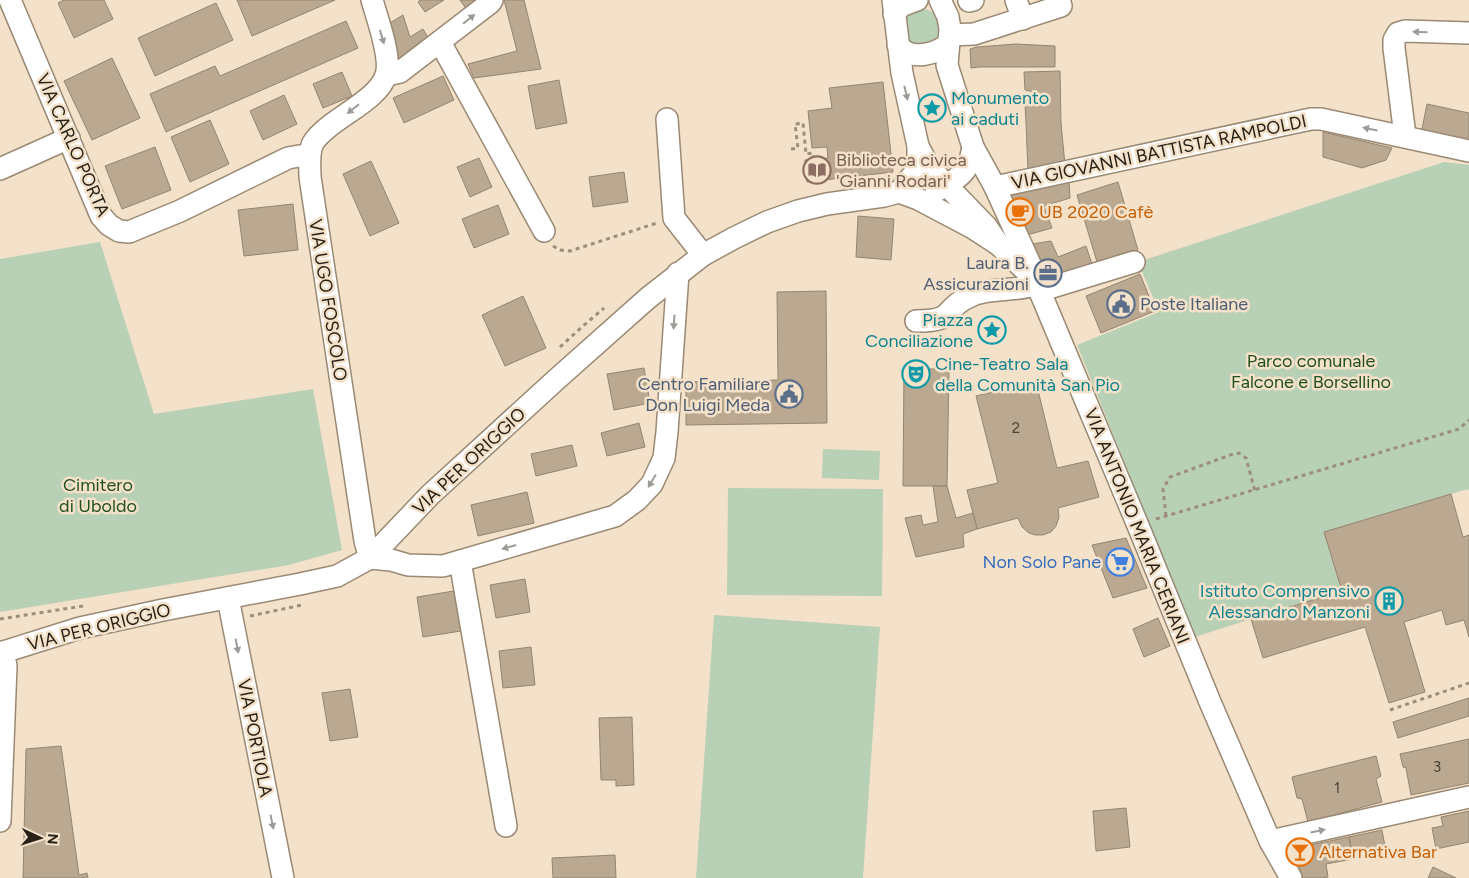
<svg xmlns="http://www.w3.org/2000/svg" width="1469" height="878" font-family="Figtree,sans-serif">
	<rect width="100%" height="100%" fill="#f4e1c9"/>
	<g fill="#b8d0b5">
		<circle cx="922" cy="27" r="18"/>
		<path d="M1444,162L1469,165V491L1468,489L1324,532L1342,591L1251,619L1195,637L1077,345L1159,312L1138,262Z"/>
		<path d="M100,242L154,414L313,389L342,550L289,565L0,612V259Z"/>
		<path d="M823,449L880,451L879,480L822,478Z"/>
		<path d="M728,488L883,489L882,596L727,595Z"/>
		<path d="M714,615L880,627L863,878H696Z"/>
	</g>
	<g fill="#baa891" stroke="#95846e">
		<path d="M64,0H104L113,19L74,38L58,3Z"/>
		<path d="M237,0H335L252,36Z"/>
		<path d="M420,0H444L425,12L418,2Z"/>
		<path d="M460,0H477L467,10Z"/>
		<path d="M504,0H524L541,69L474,78L468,64L517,51Z"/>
		<path d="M216,3L233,40L155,76L138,38Z"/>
		<path d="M403,15L410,37L423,29L429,39L398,62L390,23Z"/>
		<path d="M346,21L358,48L166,132L150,94L215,66L220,76Z"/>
		<path d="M1016,44L1055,46V67H979L971,68L970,49L977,47Z"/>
		<path d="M112,58L140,118L92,140L64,81Z"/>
		<path d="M1060,71L1061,123L1065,165L1028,172L1026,122L1025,105L1038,102V93L1025,90L1024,72Z"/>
		<path d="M342,72L352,96L323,108L313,84Z"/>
		<path d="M443,76L454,100L404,123L393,98Z"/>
		<path d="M559,80L567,123L536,129L528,86Z"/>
		<path d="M883,82L893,172L807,182L805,160L828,158L827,147L812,148L808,111L832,108L829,88Z"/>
		<path d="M284,95L297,124L263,140L250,111Z"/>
		<path d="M1427,104L1469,113V145L1421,134Z"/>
		<path d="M210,120L229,164L190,182L171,137Z"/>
		<path d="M1323,132L1392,148L1386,160L1362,168L1323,157Z"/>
		<path d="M155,147L171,190L122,209L105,166Z"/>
		<path d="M479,158L492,187L470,197L457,167Z"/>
		<path d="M371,161L399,223L370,236L343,174Z"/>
		<path d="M624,172L628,202L593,207L589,177Z"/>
		<path d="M1069,180L1070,198L1044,206L1052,228L1027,235L1008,191Z"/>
		<path d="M1118,182L1138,250L1097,262L1077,195Z"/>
		<path d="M293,204L298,250L244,256L238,210Z"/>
		<path d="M498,205L509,234L474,248L462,219Z"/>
		<path d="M858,216L894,219L891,260L856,257Z"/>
		<path d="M1051,241L1058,257L1086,246L1093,267L1047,281L1032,244Z"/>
		<path d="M1140,274L1155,311L1101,333L1086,296Z"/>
		<path d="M826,291L827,423L686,425V382L778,380L777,292Z"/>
		<path d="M523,296L546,348L505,366L482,315Z"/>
		<path d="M644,368L650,403L614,410L607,374Z"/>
		<path d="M904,369H949L947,486H903Z"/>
		<path d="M1036,382L1057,468L1088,461L1099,497L1058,508L1059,517L1056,526L1051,532L1043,535H1035L1029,533L1022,527L1018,518L977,529L967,490L998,483L976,396Z"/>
		<path d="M639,423L645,447L607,456L601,433Z"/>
		<path d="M572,445L577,466L536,476L531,454Z"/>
		<path d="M933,486H947L956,518L973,513L977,529L963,534L964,547L916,557L905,518L921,515L923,525L938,522Z"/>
		<path d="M527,492L534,523L478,536L471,505Z"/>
		<path d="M1451,494L1463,537L1469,535V637L1464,620L1446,625L1442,610L1404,622L1425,692L1389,703L1365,627L1263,658L1251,619L1342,591L1324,532Z"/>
		<path d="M1126,538L1147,588L1113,598L1092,545Z"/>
		<path d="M525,579L530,612L496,618L490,585Z"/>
		<path d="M454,591L461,631L423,637L417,597Z"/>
		<path d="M1158,618L1170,646L1144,657L1133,629Z"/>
		<path d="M531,647L535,685L503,688L499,651Z"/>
		<path d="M350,689L358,737L330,741L322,693Z"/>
		<path d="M1469,698V716L1398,738L1393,722Z"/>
		<path d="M632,717L634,785L616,786V780H601L599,718Z"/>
		<path d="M1469,739V783L1411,795L1406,768L1403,767L1400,754Z"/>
		<path d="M61,746L79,875L87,873L88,878H23L26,749Z"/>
		<path d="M1376,756L1381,776L1376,779L1382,802L1308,822L1302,799L1297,798L1292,777Z"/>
		<path d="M1126,808L1130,847L1096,851L1093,811Z"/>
		<path d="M1469,811V842L1436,849L1432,828L1443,826L1441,817Z"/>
		<path d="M1382,830L1386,852L1353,859L1349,837Z"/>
		<path d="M1349,837L1353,859L1326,864L1328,877L1321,878H1302L1296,848Z"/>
		<path d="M615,855L616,878H553L552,858Z"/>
		<path d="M1433,867L1456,878H1428Z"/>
	</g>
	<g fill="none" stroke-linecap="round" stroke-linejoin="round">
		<g stroke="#9a8973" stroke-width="24">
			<g id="minor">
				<path d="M10,0L101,216L109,225L119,231L129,232L180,211L288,158L299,156L309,157"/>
				<path d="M372,0C377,18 392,58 386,75C378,102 328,119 313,143C308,153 310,167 310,177L365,541L370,558L391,560L408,565L443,566L615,516L637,500L652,484L664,458L667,432L678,273"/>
				<path d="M893,0L902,73L918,146L929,167L986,226L999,245L1024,269L1032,275"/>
				<path d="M940,0L948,17L950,29L947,65L973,147L995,187L1030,264L1033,275L1139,528L1210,702L1270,841L1291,878"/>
				<path d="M1016,0L1023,19"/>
				<path d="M969,1L973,0"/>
				<path d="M894,14L901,6L917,0"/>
				<path d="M950,35L974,34L1061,6L1059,0"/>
				<path d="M440,42L544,231"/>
				<path d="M898,45C910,62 937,54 949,43"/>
				<path d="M387,75L400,72L490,3L492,0"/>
				<path d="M667,119L674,218L703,255"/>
				<path d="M1405,136L1394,48V40L1398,33L1405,31L1469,33"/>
				<path d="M0,169L69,138"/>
				<path d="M995,187L1311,119H1321L1469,151"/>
				<path d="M936,191C948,185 964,176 969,163C971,158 972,152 973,147"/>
				<path d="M899,192L916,171L918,163V146"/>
				<path d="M1039,291L1134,262"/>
				<path d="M916,321C925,321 935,321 943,317C948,314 951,309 955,306C961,300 968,297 975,294C997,287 1016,292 1037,284"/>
				<path d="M460,561L506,826"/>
				<path d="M228,598L283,878"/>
				<path d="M0,653L80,628L163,610L300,584L337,576L370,558L430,495L558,378L648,298L703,255L734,238L767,222L798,211L827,204L884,196L899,192L918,199L973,228L999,245"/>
				<path d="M0,821L6,666L3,652"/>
				<path d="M1270,841L1469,797"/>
			</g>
		</g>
		<g stroke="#9c8e7d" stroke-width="3" stroke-dasharray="4 4" stroke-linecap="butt">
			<path d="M791,149L798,148L795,124L803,123L806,154L813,153L814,159"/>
			<path d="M553,246L560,250L570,251L657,223"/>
			<path d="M560,347L583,326L604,308"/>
			<path d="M1166,516L1163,489L1170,477L1233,454L1239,453L1246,458L1255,491"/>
			<path d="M1156,519L1459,429L1469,420"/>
			<path d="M250,616L302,605"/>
			<path d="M0,619L83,606"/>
			<path d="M1390,710L1469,683"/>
		</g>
		<use href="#minor" stroke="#fff" stroke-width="21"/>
	</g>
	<defs><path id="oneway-solid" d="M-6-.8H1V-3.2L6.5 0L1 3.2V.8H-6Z" transform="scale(1.25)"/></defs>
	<g fill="#9e9b97">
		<use href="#oneway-solid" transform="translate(469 19) rotate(-38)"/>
		<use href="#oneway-solid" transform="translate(1420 32) rotate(-179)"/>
		<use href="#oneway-solid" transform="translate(382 37) rotate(74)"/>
		<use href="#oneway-solid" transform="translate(906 93) rotate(77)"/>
		<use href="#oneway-solid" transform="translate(353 109) rotate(142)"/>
		<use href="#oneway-solid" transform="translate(1370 129) rotate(-168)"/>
		<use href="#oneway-solid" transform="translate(674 322) rotate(94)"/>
		<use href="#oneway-solid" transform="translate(652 481) rotate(121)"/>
		<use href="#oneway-solid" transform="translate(509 547) rotate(164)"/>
		<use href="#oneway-solid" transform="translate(237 646) rotate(79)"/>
		<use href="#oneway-solid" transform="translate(272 822) rotate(79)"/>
		<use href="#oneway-solid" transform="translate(1318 831) rotate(-12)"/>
	</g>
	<defs>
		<g id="sight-ring" transform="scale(1.4375)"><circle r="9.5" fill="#f4e1c9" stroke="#0f9aa8" stroke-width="1.5"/><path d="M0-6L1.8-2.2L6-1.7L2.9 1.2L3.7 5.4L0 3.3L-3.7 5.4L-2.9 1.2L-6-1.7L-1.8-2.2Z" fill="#0f9aa8"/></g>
		<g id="library-ring" transform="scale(1.4375)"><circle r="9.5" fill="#f4e1c9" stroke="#8d6e63" stroke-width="1.5"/><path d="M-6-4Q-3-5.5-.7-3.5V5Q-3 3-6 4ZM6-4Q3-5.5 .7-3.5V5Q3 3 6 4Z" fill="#8d6e63"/></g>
		<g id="cafe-ring" transform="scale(1.4375)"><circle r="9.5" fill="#f4e1c9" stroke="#e8710a" stroke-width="1.5"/><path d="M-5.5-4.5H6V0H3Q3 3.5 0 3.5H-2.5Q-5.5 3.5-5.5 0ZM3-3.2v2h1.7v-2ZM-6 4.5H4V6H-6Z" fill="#e8710a"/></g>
		<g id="office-ring" transform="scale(1.4375)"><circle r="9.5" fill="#f4e1c9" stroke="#5c6f8a" stroke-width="1.5"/><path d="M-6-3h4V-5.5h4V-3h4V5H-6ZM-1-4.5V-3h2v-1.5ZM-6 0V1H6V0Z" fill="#5c6f8a"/></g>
		<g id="civic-ring" transform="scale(1.4375)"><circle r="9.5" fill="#f4e1c9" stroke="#5c6f8a" stroke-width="1.5"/><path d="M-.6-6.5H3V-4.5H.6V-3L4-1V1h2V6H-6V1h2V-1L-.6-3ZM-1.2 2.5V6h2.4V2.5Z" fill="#5c6f8a"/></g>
		<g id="theatre-ring" transform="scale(1.4375)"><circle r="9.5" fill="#f4e1c9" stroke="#0f9aa8" stroke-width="1.5"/><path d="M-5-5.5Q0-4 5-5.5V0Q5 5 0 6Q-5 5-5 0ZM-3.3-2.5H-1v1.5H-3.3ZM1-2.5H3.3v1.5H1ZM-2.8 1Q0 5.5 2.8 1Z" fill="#0f9aa8"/></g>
		<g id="supermarket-ring" transform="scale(1.4375)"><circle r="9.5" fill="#f4e1c9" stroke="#3f7fe0" stroke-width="1.5"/><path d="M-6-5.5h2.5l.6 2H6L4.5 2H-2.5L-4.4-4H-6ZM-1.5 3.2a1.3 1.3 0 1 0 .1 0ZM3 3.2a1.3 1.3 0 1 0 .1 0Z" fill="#3f7fe0"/></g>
		<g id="building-ring" transform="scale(1.4375)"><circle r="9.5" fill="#f4e1c9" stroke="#0f9aa8" stroke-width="1.5"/><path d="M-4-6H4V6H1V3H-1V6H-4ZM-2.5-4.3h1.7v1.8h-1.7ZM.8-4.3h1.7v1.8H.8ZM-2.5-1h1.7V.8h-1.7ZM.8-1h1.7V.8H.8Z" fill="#0f9aa8"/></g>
		<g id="bar-ring" transform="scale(1.4375)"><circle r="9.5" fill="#f4e1c9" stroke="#e8710a" stroke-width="1.5"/><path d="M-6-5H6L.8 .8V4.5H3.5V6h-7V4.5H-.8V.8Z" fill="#e8710a"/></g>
	</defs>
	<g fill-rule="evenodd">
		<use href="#sight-ring" x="932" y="108"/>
		<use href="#library-ring" x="817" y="170"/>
		<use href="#cafe-ring" x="1020" y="212"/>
		<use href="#office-ring" x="1048" y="273"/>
		<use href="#civic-ring" x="1121" y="304"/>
		<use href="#sight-ring" x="992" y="330"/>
		<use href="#theatre-ring" x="916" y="374"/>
		<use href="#civic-ring" x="789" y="394"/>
		<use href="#supermarket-ring" x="1120" y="562"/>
		<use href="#building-ring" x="1389" y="601"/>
		<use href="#bar-ring" x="1300" y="852"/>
	</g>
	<g text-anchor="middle" stroke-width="5" stroke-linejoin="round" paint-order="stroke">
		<g font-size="15" fill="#4c4336">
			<text x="1016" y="433">2</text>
			<text x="1437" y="772">3</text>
			<text x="1337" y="793">1</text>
		</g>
		<g font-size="18" fill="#0d838f" stroke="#f4e1c9" text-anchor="start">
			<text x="951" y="104">Monumento<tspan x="951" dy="21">ai caduti</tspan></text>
			<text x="973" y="326" text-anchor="end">Piazza<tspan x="973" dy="21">Conciliazione</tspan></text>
			<text x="935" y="370">Cine-Teatro Sala<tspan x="935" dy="21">della Comunità San Pio</tspan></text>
			<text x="1370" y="597" text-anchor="end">Istituto Comprensivo<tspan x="1370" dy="21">Alessandro Manzoni</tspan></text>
		</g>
		<g font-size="18" fill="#282118" stroke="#f4e1c9">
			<text transform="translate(73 145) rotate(66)" y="6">VIA CARLO PORTA</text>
			<text transform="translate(1159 152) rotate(-12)" y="6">VIA GIOVANNI BATTISTA RAMPOLDI</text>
			<text transform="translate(328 300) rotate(81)" y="6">VIA UGO FOSCOLO</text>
			<text transform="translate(469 461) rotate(-43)" y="6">VIA PER ORIGGIO</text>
			<text transform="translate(1137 526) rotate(68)" y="6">VIA ANTONIO MARIA CERIANI</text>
			<text transform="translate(99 627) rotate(-14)" y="6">VIA PER ORIGGIO</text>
			<text transform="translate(255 738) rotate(79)" y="6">VIA PORTIOLA</text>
		</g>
		<g font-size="18" fill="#785e54" stroke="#f4e1c9" text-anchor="start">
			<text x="836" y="166">Biblioteca civica<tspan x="836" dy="21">'Gianni Rodari'</tspan></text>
		</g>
		<g font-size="18" fill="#c56008" stroke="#f4e1c9" text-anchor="start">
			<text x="1039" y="218">UB 2020 Cafè</text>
			<text x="1319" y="858">Alternativa Bar</text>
		</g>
		<g font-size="18" fill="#4e5e75" stroke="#f4e1c9" text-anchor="end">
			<text x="1029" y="269">Laura B.<tspan x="1029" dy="21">Assicurazioni</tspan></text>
			<text x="1140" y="310" text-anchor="start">Poste Italiane</text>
			<text x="770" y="390">Centro Familiare<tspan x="770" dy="21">Don Luigi Meda</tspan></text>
		</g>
		<g font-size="18" fill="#22501e" stroke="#f4e1c9">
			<text x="1311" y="367">Parco comunale<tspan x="1311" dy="21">Falcone e Borsellino</tspan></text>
			<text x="98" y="491">Cimitero<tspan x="98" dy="21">di Uboldo</tspan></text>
		</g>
		<g font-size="18" fill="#366cbe" stroke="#f4e1c9" text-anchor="end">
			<text x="1101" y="568">Non Solo Pane</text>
		</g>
	</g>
	<g transform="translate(40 838) rotate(94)" stroke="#f4e1c9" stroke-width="4" paint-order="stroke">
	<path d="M0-4L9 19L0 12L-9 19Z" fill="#282118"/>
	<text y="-8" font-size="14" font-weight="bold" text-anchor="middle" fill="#282118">N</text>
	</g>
</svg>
